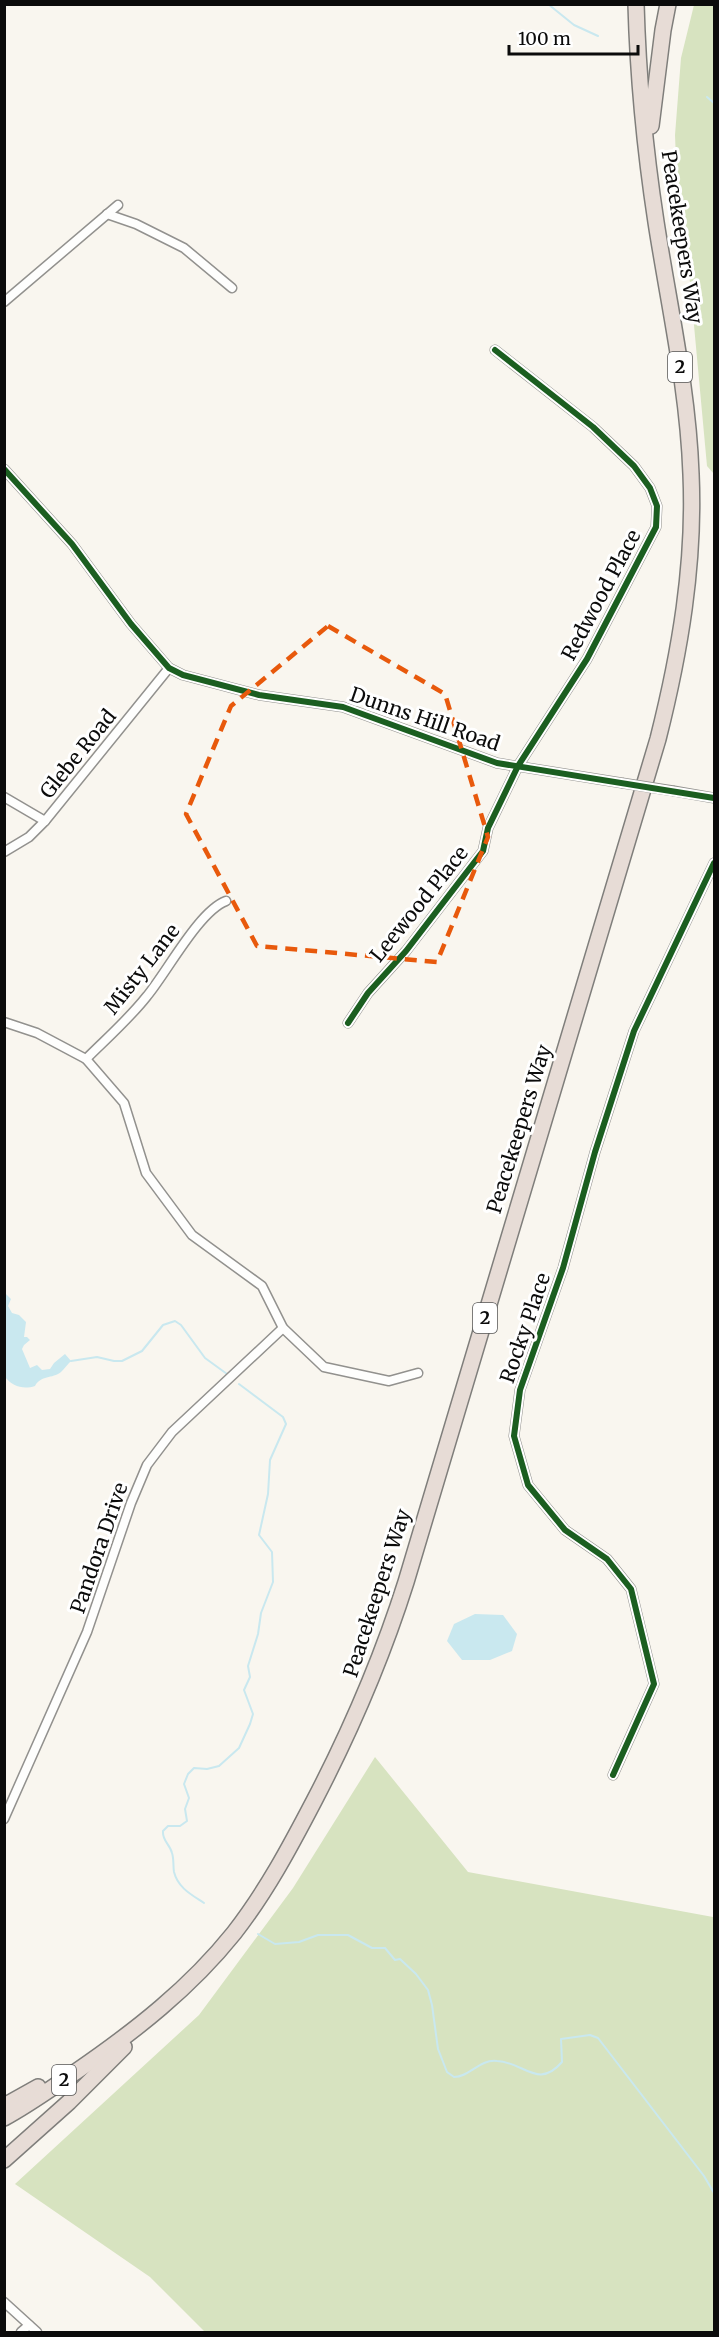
<svg xmlns="http://www.w3.org/2000/svg" width="719" height="2337" font-family="Merriweather,serif">
	<rect width="100%" height="100%" fill="#f9f6ef"/>
	<g fill="#d7e3c0">
		<path d="M694,5H714V474L707,466L690,282L678,210L675,135L681,58Z"/>
		<path d="M375,1757L468,1872L713,1917L714,1916V2332H205L150,2277L15,2184L199,2015L293,1888Z"/>
	</g>
	<g fill="#c9e8ef">
		<path d="M5,1293L11,1299L8,1306L12,1313L19,1315L26,1322L24,1337H27L30,1340L24,1345L22,1349L30,1368L37,1365L42,1370L50,1369L54,1363L65,1354L71,1361C68,1364 64,1369 61,1372C52,1379 41,1375 35,1386C23,1390 12,1386 5,1377Z"/>
		<path d="M475,1614L503,1615L517,1634L512,1651L490,1660H462L447,1641L454,1624Z"/>
	</g>
	<g fill="none" stroke-linecap="round" stroke-linejoin="round">
		<g stroke="#c9e8ef" stroke-width="2">
			<path d="M548,4L574,25L598,36"/>
			<path d="M707,97L714,103"/>
			<path d="M71,1361L97,1357L114,1361H122L142,1351L163,1325L175,1321L181,1325L205,1358L227,1374"/>
			<path d="M204,1903C192,1895 178,1888 174,1872C173,1866 174,1859 172,1853C170,1844 162,1841 163,1831L168,1826H180L187,1821L185,1809L189,1798L184,1784L188,1774L194,1768L207,1769L219,1766L239,1748L250,1724L253,1714L244,1690L250,1677L248,1666L258,1634L261,1613L273,1582L272,1552L259,1535L268,1494L270,1460L286,1424L283,1417L239,1384"/>
			<path d="M258,1934L275,1944L299,1942L318,1935H348L372,1948H385L395,1960L400,1959L416,1974L428,1990L432,2005L438,2049L447,2072L454,2077C470,2077 479,2059 497,2061C524,2062 538,2090 562,2062L561,2039L590,2035L598,2038L704,2176L714,2193"/>
		</g>
		<g stroke="#92918e" stroke-width="11">
			<g id="minor">
				<path d="M107,214L136,224L184,248L232,288"/>
				<path d="M4,302L118,205"/>
				<path d="M4,469L72,544L131,624L169,668L183,675L259,695L343,707L497,763L622,783"/>
				<path d="M674,791L714,798"/>
				<path d="M4,797L45,821"/>
				<path d="M4,852L29,837L45,821L169,668"/>
				<path d="M4,1022L37,1033L86,1059L124,1103L146,1173L192,1235L262,1286L283,1328L324,1367L389,1381L418,1373"/>
				<path d="M348,1023L368,993L406,951L483,851L488,828L518,766L587,659L656,527L657,506L650,488L634,466L593,427L495,350"/>
				<path d="M86,1059C107,1038 129,1019 147,996C167,972 199,911 226,901"/>
				<path d="M613,1775L654,1684L631,1589L607,1559L565,1530L528,1485L514,1436L520,1390L563,1268L595,1152L634,1031L714,863"/>
				<path d="M4,1819L87,1632L131,1503L147,1465L172,1432L283,1328"/>
				<path d="M4,2302L37,2332"/>
				<path d="M21,2332L29,2325"/>
			</g>
		</g>
		<g stroke="#7f7e7b" stroke-width="18">
			<g id="motorway">
				<path d="M651,126L663,30L668,4"/>
				<path d="M4,2106L38,2087"/>
				<path d="M4,2118C30,2104 53,2087 77,2071C135,2031 190,1988 234,1933C266,1892 290,1847 314,1801C352,1728 381,1661 406,1582L658,739C680,652 695,564 691,474C688,389 669,306 656,222C645,150 638,77 636,4"/>
				<path d="M4,2160L69,2102L124,2047"/>
			</g>
		</g>
		<use href="#minor" stroke="#fefefd" stroke-width="8"/>
		<use href="#motorway" stroke="#e7dcd6" stroke-width="15"/>
		<g stroke="#92918e" stroke-width="11" stroke-linecap="butt">
			<path id="minor-bridge" d="M622,783L674,791"/>
		</g>
		<use href="#minor-bridge" stroke="#fefefd" stroke-width="8"/>
		<g stroke="#fff" stroke-width="10">
			<g id="cycleway">
				<path d="M4,469L72,544L131,624L169,668L183,675L259,695L343,707L497,763L714,798"/>
				<path d="M348,1023L368,993L406,951L483,851L488,828L518,766L587,659L656,527L657,506L650,488L634,466L593,427L495,350"/>
				<path d="M613,1775L654,1684L631,1589L607,1559L565,1530L528,1485L514,1436L520,1390L563,1268L595,1152L634,1031L714,863"/>
			</g>
		</g>
		<use href="#cycleway" stroke="#1b5e20" stroke-width="6"/>
	</g>
	<path fill="none" stroke="#e8590c" stroke-width="4.5" stroke-dasharray="12 8" stroke-linejoin="round" d="M328,626L445,694L488,837L437,962L257,946L186,814L231,706Z"/>
	<g text-anchor="middle" stroke-width="6" stroke-linejoin="round" paint-order="stroke">
		<g fill="#fff" stroke="#545454" stroke-width="1.5">
			<rect x="668" y="352" width="24" height="30" rx="4.5"/>
			<rect x="473" y="1303" width="24" height="30" rx="4.5"/>
			<rect x="52" y="2065" width="24" height="30" rx="4.5"/>
		</g>
		<g font-size="18" font-weight="bold" fill="#0b0b0b">
			<text x="680" y="373">2</text>
			<text x="485" y="1324">2</text>
			<text x="64" y="2086">2</text>
		</g>
		<g font-size="20" fill="#0b0b0b" stroke="#fff">
			<text transform="translate(682 237) rotate(81)" y="7">Peacekeepers Way</text>
			<text transform="translate(601 595) rotate(-62)" y="7">Redwood Place</text>
			<text transform="translate(425 719) rotate(19)" y="7">Dunns Hill Road</text>
			<text transform="translate(78 754) rotate(-51)" y="7">Glebe Road</text>
			<text transform="translate(419 904) rotate(-51)" y="7">Leewood Place</text>
			<text transform="translate(142 969) rotate(-52)" y="7">Misty Lane</text>
			<text transform="translate(519 1129) rotate(-73)" y="7">Peacekeepers Way</text>
			<text transform="translate(525 1328) rotate(-71)" y="7">Rocky Place</text>
			<text transform="translate(99 1548) rotate(-71)" y="7">Pandora Drive</text>
			<text transform="translate(377 1593) rotate(-72)" y="7">Peacekeepers Way</text>
		</g>
	</g>
	<rect width="719" height="2337" fill="none" stroke="#0b0b0b" stroke-width="12"/>
	<path d="M509 45v9h129v-9" fill="none" stroke="#0b0b0b" stroke-width="3"/>
	<text x="518" y="45" font-size="18" fill="#0b0b0b" stroke="#ffffff" stroke-width="4.5" paint-order="stroke">100 m</text>
</svg>
